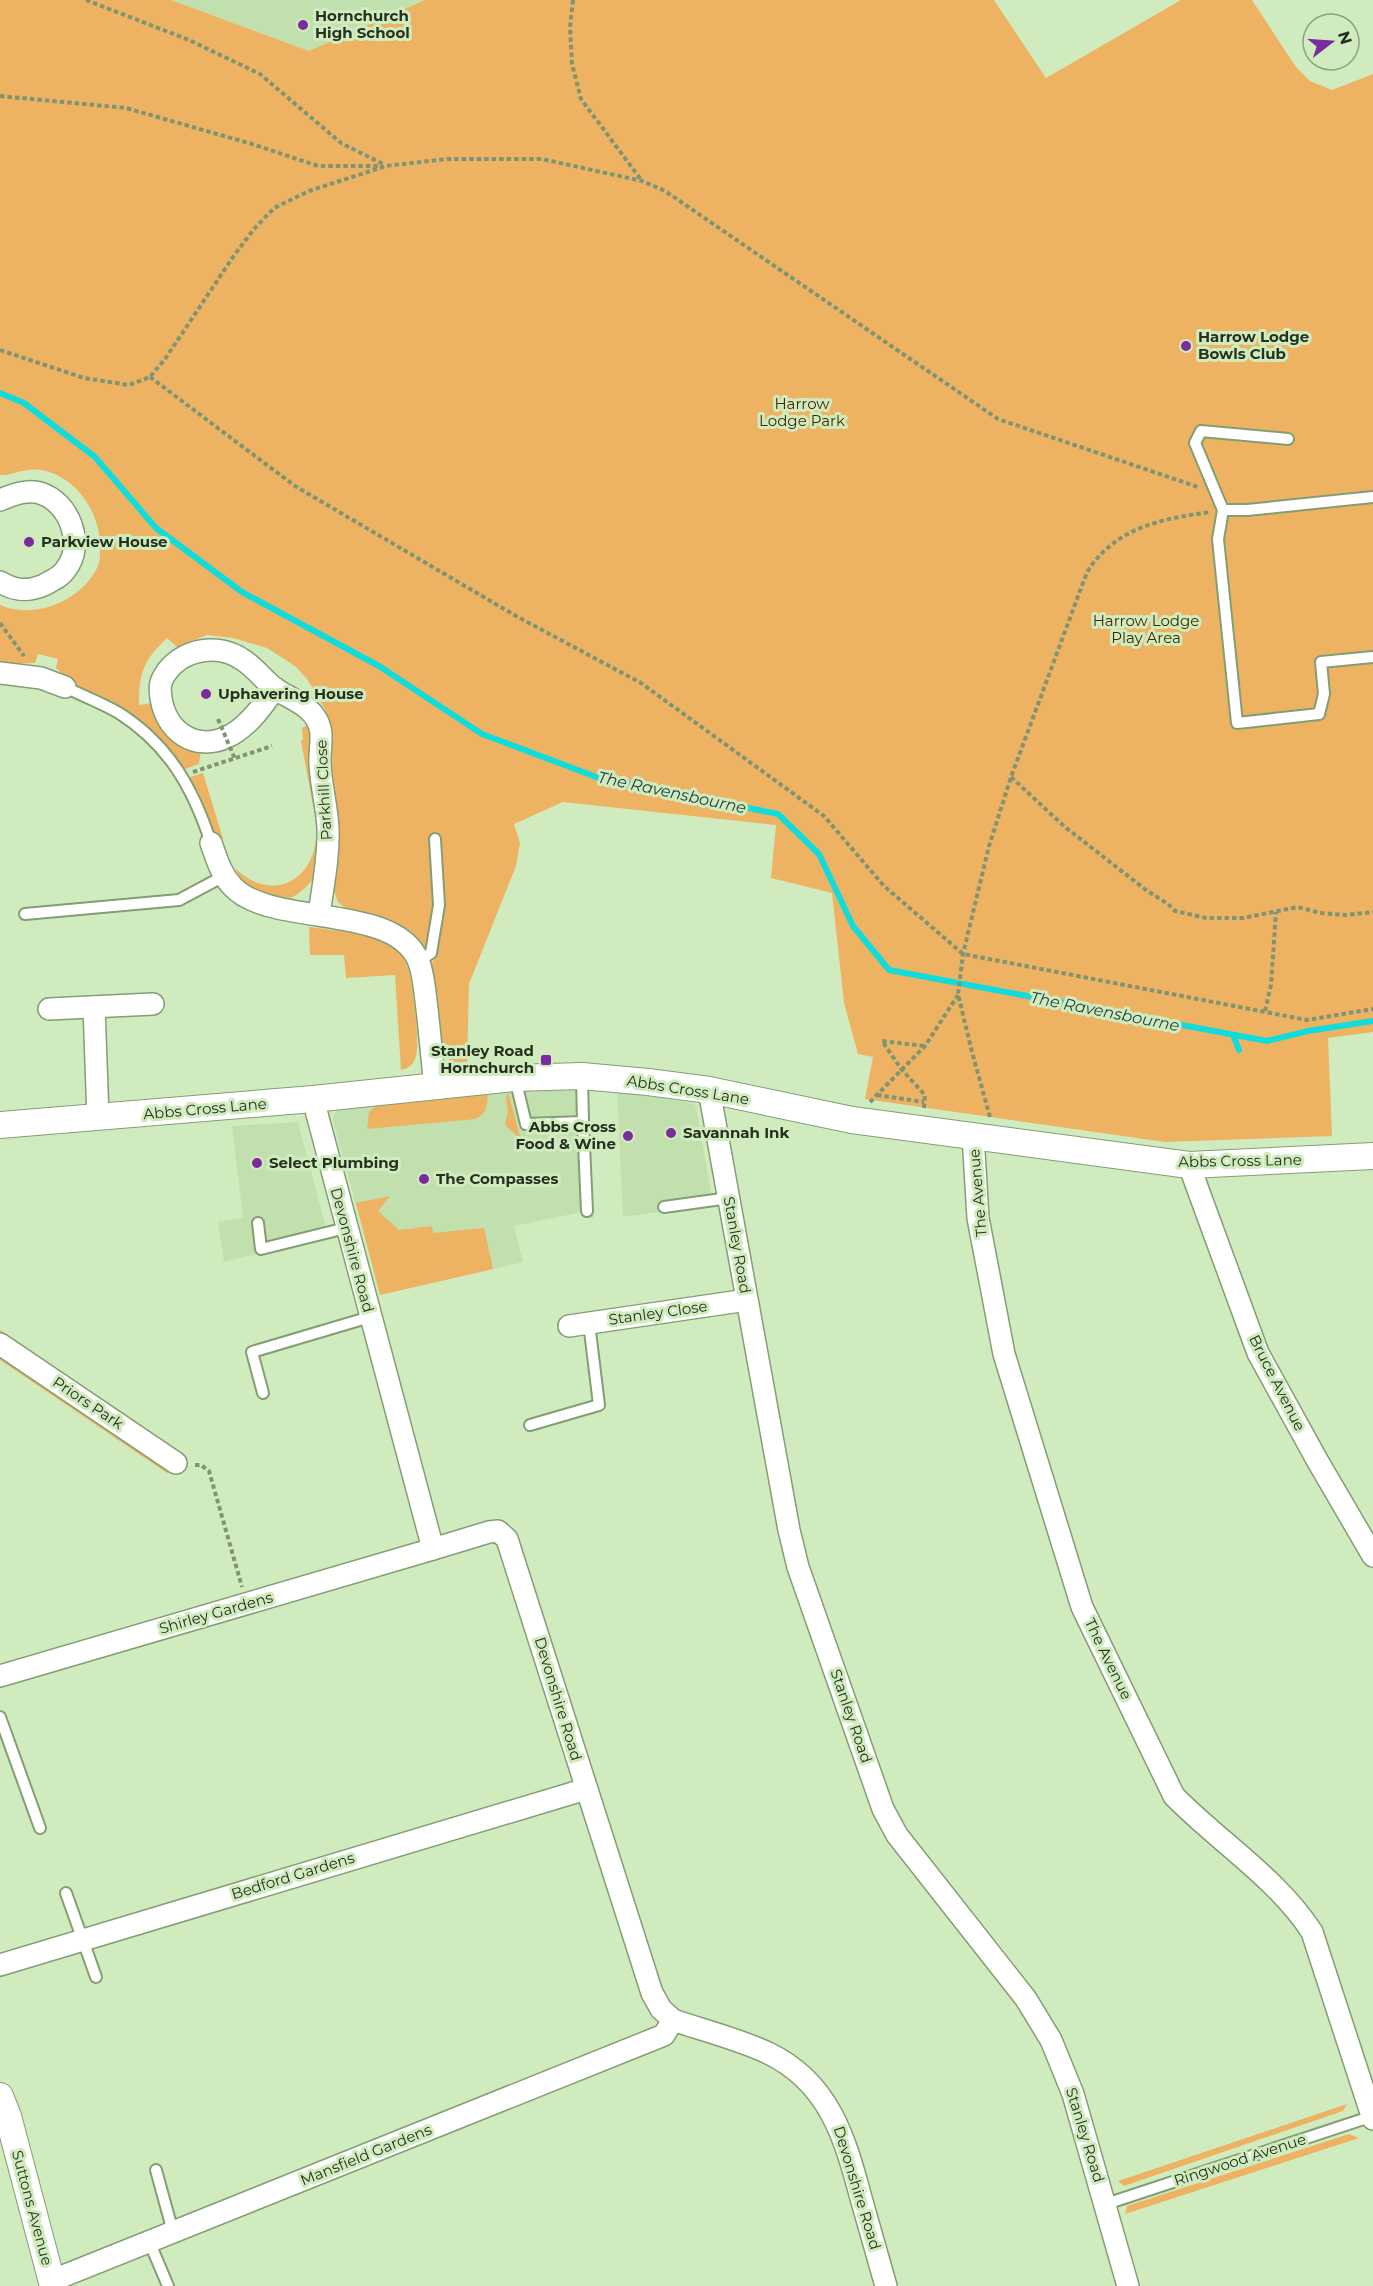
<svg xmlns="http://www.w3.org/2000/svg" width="1373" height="2286" font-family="Montserrat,sans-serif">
	<rect width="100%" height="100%" fill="#d0ecbf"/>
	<g fill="#c1e0ad">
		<path d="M171,0H425L309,51Z"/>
		<path d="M587,1085L594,1218H584L582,1212L514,1226L523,1262L380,1295L334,1124L333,1117L336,1111L342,1109Z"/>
		<path d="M617,1089L694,1104L696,1107L713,1204L623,1217Z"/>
		<path d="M298,1122L328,1236L224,1262L218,1222L243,1218L232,1126Z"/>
	</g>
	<g fill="#edb363">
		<path d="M0,0H171L309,51L425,0H994L1046,78L1181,0H1252L1296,67L1310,81L1332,90L1373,74V1032L1328,1038L1332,1136L1165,1142L865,1099L873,1057L858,1054L844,1003L832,893L771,878L776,825L563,802L514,824L520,843L516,866L469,984L467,1066C453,1063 447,1060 439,1047L430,965L434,960L428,948L423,950L346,909L338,902L332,886L336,832L326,711L307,679L295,666L267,648L233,638L207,635L177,647L167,638C143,661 139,673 139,705L152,703C163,737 170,735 201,749L199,764L185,769L169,751L69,686L70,681L56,668L58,659L38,654L35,663L0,664V605C35,620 82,601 98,566C100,561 100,554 100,548C101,513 76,476 41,470C26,467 11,476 0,475Z"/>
		<path d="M310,724L318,806H313L301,741L303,739L302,728Z"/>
		<path d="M203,773L223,839L215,841L207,813L190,777Z"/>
		<path d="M316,839C322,867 316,884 291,898C268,895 244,892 235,868C268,901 311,885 316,839Z"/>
		<path d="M309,927C330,930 374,934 391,944C399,950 406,961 409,971C413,985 421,1047 415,1059C412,1066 408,1068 401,1070L395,975L346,978L344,955H310Z"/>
		<path d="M508,1092L522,1144L515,1134L505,1125L508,1111L506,1099Z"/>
		<path d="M488,1094C487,1106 487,1113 476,1119L367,1129L369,1112L377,1105Z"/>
		<path d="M390,1196L378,1211L399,1230L432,1226L433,1233L484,1228L493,1269L380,1295L356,1203Z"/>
		<path d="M0,1330L141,1425L139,1427L0,1334Z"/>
		<path d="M0,1354L172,1472L167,1473L0,1360Z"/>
		<path d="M1347,2104L1343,2111L1124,2186L1118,2181Z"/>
		<path d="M1349,2134L1359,2138L1125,2214L1127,2206Z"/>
	</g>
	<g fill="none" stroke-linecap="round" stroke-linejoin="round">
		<g stroke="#11dcdb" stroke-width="6">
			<path d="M0,393L24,403L95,457L156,528L242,592L379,666L482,734L599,778L778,814L819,854L853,926L889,970L1267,1041L1308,1031L1373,1021"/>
			<path d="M1233,1035L1239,1050"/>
		</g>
		<g stroke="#839e73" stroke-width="14">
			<g id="service">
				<path d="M1288,439L1201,431L1195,443L1223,510L1218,539L1237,723L1319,714L1324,694L1321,662L1373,657"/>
				<path d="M1223,510H1247L1373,497"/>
				<path d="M65,687C83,696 102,703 119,713C169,745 193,788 211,843"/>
				<path d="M25,914L179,900L224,876"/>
				<path d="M419,961L431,953L439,905L435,839"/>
				<path d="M515,1078L526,1124L583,1122L582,1077"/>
				<path d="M583,1122L587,1211"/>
				<path d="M664,1207L729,1198"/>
				<path d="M258,1223L261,1249L346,1228"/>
				<path d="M263,1393L252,1352L370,1317"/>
				<path d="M530,1425L599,1405L589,1323"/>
				<path d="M0,1717L40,1828"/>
				<path d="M66,1893L96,1977"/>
				<path d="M156,2170L173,2232"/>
				<path d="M1106,2204L1373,2116"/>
				<path d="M149,2241L168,2286"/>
			</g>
		</g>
		<g stroke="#839e73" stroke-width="24">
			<g id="minor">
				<path d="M0,500C12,495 27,489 40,493C70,502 85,545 66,569C61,577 51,581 44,585C28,592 15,591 0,582"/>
				<path d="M0,673L41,678L65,687"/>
				<path d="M275,688C263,706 247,728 227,737C195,752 166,731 161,698C160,690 159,684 164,676C180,649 218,642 243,660C256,668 265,682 277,690C293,700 315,707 320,728C323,739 319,753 320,764C321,786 327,807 328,828C329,857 323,886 319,914"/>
				<path d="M211,843C217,859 221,875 233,887C271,927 394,903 418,960C424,974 425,994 427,1009C430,1035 432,1061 435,1086"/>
				<path d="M94,1007L98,1118"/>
				<path d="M49,1009L153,1004"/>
				<path d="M709,1090L789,1530L798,1567L883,1809L897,1835L1026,1999L1051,2040L1073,2094L1128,2286"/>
				<path d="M313,1099L433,1549L489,1532L498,1531L507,1539L652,1993L661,2009L673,2020C702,2030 741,2040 768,2053C829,2082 845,2138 861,2198C869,2227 878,2257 886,2286"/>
				<path d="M973,1135L978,1218L1004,1354L1082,1607L1174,1796C1219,1842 1277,1878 1312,1932L1373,2119"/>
				<path d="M1189,1165L1258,1353L1317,1460L1373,1556"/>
				<path d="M569,1326L747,1300"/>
				<path d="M0,1344L176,1463"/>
				<path d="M0,1676L433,1549"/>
				<path d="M0,1965L586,1789"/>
				<path d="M51,2281L664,2035L673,2020"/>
			</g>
		</g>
		<g stroke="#839e73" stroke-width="28">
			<g id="tertiary">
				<path d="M0,1125L313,1099L514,1078L582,1076L648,1082L709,1090L852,1120L1189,1165L1373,1156"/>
				<path d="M0,2096L8,2116L53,2286"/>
			</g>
		</g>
		<g stroke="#809473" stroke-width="4" stroke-dasharray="4.5 3" stroke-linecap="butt">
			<path d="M86,0L189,40L260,74L341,143L385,165"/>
			<path d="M573,0L570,27L572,64L581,99L642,181"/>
			<path d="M0,96L126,108L252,144L318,166H382"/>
			<path d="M0,350L84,378L129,385L150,377L165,359L235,254L254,229L274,208L309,191L386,166L447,159H542L642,181L665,191L998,419L1198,487"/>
			<path d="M150,377L295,486L516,616L641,683L824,816L884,886L963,954L1307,1020L1373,1009"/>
			<path d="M0,623L24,656"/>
			<path d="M193,772L272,746"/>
			<path d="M1011,777L1065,827L1146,890L1168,904L1175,911L1206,918H1243L1298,907L1320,913L1346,915L1373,912"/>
			<path d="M1265,1011L1271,985L1276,912"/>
			<path d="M877,1095L924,1102"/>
			<path d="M870,1102L925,1046L958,995"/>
			<path d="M924,1108L925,1095L902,1070L882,1041L925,1046"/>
			<path d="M990,1117L972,1052L958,994L963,954L989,846L1011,777L1080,591C1083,583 1086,573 1091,566C1120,526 1166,518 1211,512"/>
			<path d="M195,1465H201L209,1471L242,1587"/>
		</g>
		<use href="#service" stroke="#fff" stroke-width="10"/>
		<use href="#minor" stroke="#fff" stroke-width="21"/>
		<use href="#tertiary" stroke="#fff" stroke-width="26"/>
		<path stroke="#809473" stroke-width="4" stroke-dasharray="4.5 3" stroke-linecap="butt" d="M218,719L235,759"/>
	</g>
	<g fill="#7a2b9c" stroke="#d0ecbf" stroke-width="2">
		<circle cx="303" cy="25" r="6"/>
		<circle cx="1186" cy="346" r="6"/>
		<circle cx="29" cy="542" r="6"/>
		<circle cx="206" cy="694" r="6"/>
		<rect x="540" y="1054" width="12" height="12" rx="3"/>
		<circle cx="671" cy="1133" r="6"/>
		<circle cx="628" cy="1136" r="6"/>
		<circle cx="257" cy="1163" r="6"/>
		<circle cx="424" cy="1179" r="6"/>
	</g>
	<g text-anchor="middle" stroke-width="6" stroke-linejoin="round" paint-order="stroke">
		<g font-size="15" font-weight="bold" fill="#25301e" stroke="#d0ecbf" text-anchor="start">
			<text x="315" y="21">Hornchurch<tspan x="315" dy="17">High School</tspan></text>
			<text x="1198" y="342">Harrow Lodge<tspan x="1198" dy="17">Bowls Club</tspan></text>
			<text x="41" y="547">Parkview House</text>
			<text x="218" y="699">Uphavering House</text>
			<text x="534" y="1056" text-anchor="end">Stanley Road<tspan x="534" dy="17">Hornchurch</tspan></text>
			<text x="616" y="1132" text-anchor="end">Abbs Cross<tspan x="616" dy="17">Food &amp; Wine</tspan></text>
			<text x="683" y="1138">Savannah Ink</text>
			<text x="269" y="1168">Select Plumbing</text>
			<text x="436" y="1184">The Compasses</text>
		</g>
		<g font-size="15" fill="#432900" stroke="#d0ecbf">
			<text x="802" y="409">Harrow<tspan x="802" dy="17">Lodge Park</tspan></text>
			<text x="1146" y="626">Harrow Lodge<tspan x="1146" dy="17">Play Area</tspan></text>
		</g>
		<g font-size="15" fill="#25301e" stroke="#d0ecbf">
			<text transform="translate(324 790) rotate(-93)" y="5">Parkhill Close</text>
			<text transform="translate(688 1090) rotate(9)" y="5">Abbs Cross Lane</text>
			<text transform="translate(205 1109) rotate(-5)" y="5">Abbs Cross Lane</text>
			<text transform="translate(1240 1161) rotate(-1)" y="5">Abbs Cross Lane</text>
			<text transform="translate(978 1193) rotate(-95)" y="5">The Avenue</text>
			<text transform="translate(737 1245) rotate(80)" y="5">Stanley Road</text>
			<text transform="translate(352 1250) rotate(75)" y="5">Devonshire Road</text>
			<text transform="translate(658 1313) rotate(-8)" y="5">Stanley Close</text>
			<text transform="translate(1277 1383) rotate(63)" y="5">Bruce Avenue</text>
			<text transform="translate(88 1403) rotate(34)" y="5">Priors Park</text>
			<text transform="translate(216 1613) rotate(-16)" y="5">Shirley Gardens</text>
			<text transform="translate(1108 1659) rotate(64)" y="5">The Avenue</text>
			<text transform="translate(558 1699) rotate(73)" y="5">Devonshire Road</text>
			<text transform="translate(851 1716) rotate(71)" y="5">Stanley Road</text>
			<text transform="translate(293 1876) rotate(-17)" y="5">Bedford Gardens</text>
			<text transform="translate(1085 2135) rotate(73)" y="5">Stanley Road</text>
			<text transform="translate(366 2155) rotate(-22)" y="5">Mansfield Gardens</text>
			<text transform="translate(1240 2160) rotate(-18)" y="5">Ringwood Avenue</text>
			<text transform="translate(857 2188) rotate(73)" y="5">Devonshire Road</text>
			<text transform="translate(32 2208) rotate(75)" y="5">Suttons Avenue</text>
		</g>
		<g font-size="16" font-style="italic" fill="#243f3f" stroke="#d0ecbf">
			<text transform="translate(672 792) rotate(12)" y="6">The Ravensbourne</text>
			<text transform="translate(1105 1011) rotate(11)" y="6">The Ravensbourne</text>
		</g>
	</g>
	<g transform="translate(1331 42) rotate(73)"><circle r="28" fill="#d0ecbf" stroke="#8ca17f" stroke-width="1.5"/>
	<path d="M0-4.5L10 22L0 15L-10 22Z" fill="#7a2b9c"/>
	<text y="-9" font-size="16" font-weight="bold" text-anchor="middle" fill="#25301e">N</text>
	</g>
</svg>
